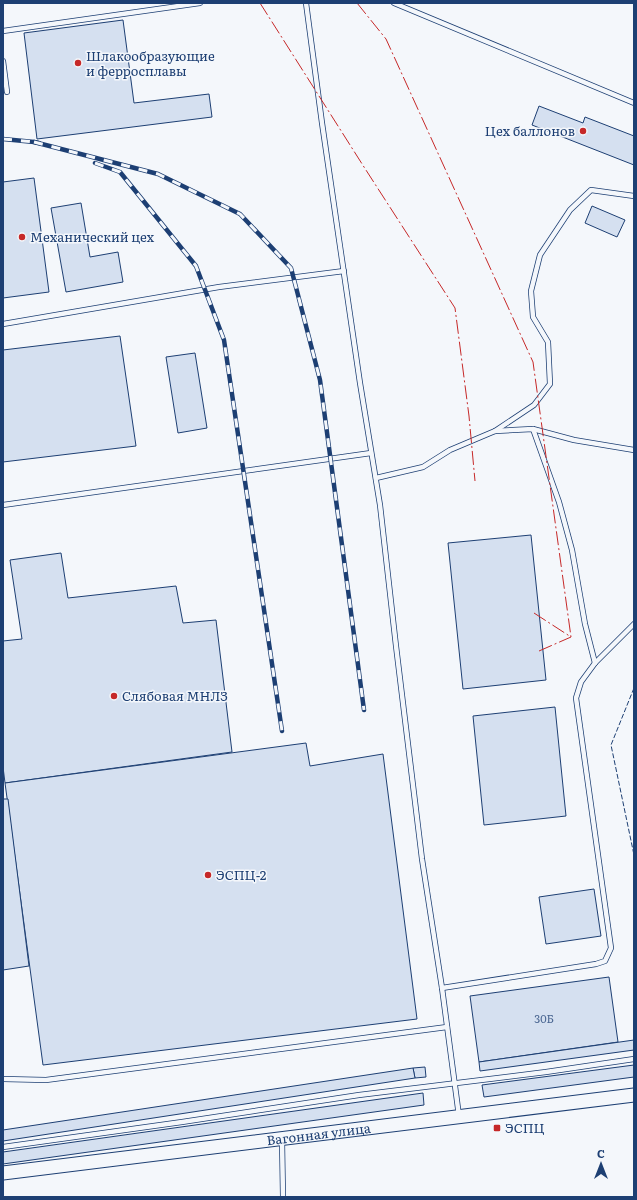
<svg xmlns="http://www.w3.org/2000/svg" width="637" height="1200" font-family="Literata,serif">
	<rect width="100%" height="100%" fill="#f4f7fb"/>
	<g fill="#d5e0f0" stroke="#1d3f73">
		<path d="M123,20L134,103L209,94L212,117L37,139L24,33Z"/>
		<path d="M539,106L583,123L585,117L634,136V165L532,125Z"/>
		<path d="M34,178L49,292L3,298V182Z"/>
		<path d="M81,203L90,257L118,252L123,282L66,292L51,208Z"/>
		<path d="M592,206L625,220L617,237L585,223Z"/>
		<path d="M120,336L136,446L3,462V350Z"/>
		<path d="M195,353L207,428L178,433L166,357Z"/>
		<path d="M531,535L546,680L463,689L448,543Z"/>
		<path d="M61,553L68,598L176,586L183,623L216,620L232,752L5,783L3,767V641L22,639L10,560Z"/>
		<path d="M555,707L566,816L484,825L473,716Z"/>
		<path d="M306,743L310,766L383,754L417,1019L43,1065L5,783Z"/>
		<path d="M3,799H8L29,966L3,970Z"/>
		<path d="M594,889L601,936L546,944L539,897Z"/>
		<path d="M609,977L618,1042L479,1062L470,996Z"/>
		<path d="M634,1040V1050L480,1071L479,1062Z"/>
		<path d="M634,1065V1077L484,1097L482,1085Z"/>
		<path d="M425,1067L426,1077L415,1078L413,1068Z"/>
		<path d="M413,1068L415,1078L3,1141V1130Z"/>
		<path d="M423,1093L424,1105L3,1164V1152Z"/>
	</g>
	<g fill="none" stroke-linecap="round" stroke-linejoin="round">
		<g stroke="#1d3f73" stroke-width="6">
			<g id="lane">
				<path d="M306,3L322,123L360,383L380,505L396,646L422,859L442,988L459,1116"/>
				<path d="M394,3L634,103"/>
				<path d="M3,31L200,3"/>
				<path d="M3,61L7,92"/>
				<path d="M3,324L219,287L344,271"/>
				<path d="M533,429L559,502L572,550L585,624L595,663"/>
				<path d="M495,431L534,405L550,384L548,342L533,317L531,291L540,255L570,210L591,190L634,196"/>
				<path d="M376,478L423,467L450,450L495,431L533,429L574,440L634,450"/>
				<path d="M3,505L371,453"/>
				<path d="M442,988L596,964L605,961L611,948L576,698L581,682L595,663L634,624"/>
				<path d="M3,1079L46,1080L447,1027"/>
				<path d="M282,1140L283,1197"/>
				<path d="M3,1147L182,1122L359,1095L546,1072L634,1059"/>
			</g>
		</g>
		<g stroke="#1d3f73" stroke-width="15">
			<g id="secondary">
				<path id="s1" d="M3,1173L634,1095"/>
			</g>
		</g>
		<use href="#lane" stroke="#f4f7fb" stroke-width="4.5"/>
		<use href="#secondary" stroke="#f4f7fb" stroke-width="13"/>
		<g stroke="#1d3f73" stroke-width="4.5">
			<g id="rail">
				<path d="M3,139L34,142L39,143"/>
				<path d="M34,142L158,174L240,214L291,268L320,380L364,710"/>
				<path d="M95,163L120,172L196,266L224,340L282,731"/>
			</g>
		</g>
		<use href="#rail" stroke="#f4f7fb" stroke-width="3" stroke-dasharray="9" stroke-linecap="butt"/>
		<path stroke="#1d3f73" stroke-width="1" stroke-dasharray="5 2" stroke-linecap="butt" d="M634,688L611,745L634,855"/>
		<g stroke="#c62828" stroke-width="1" stroke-dasharray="14 3 2 3" stroke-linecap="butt">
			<path d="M260,3L364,167L455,308L469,416L475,481"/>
			<path d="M357,3L386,39L533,362L571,637"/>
			<path d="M534,613L571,637"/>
			<path d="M539,651L571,637"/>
		</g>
	</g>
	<g fill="#c62828" stroke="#f4f7fb" stroke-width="1.5">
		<circle cx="78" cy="63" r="4"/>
		<circle cx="583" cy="131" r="4"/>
		<circle cx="22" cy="237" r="4"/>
		<circle cx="114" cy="696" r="4"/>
		<circle cx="208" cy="875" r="4"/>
		<rect x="493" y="1124" width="8" height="8" rx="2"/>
	</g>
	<g text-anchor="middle" stroke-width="3" stroke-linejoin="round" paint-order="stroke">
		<g font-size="11" fill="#4b6792">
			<text x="544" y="1023">30Б</text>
		</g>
		<g font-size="13" fill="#1d3f73" stroke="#f4f7fb" text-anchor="start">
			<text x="86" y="61">Шлакообразующие<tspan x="86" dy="15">и ферросплавы</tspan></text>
			<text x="575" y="136" text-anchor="end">Цех баллонов</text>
			<text x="30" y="242">Механический цех</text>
			<text x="122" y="701">Слябовая МНЛЗ</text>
			<text x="216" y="880">ЭСПЦ-2</text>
			<text x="505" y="1133">ЭСПЦ</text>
		</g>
		<g font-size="13" fill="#1d3f73" stroke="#f4f7fb">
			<text dy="5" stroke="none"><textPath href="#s1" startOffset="318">Вагонная улица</textPath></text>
		</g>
	</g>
	<rect width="637" height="1200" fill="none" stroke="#1d3f73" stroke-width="8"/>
	<g transform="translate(601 1164)" stroke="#f4f7fb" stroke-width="3" paint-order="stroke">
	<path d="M0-3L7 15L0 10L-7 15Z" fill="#1d3f73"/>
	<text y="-6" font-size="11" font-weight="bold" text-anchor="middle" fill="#1d3f73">С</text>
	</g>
</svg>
